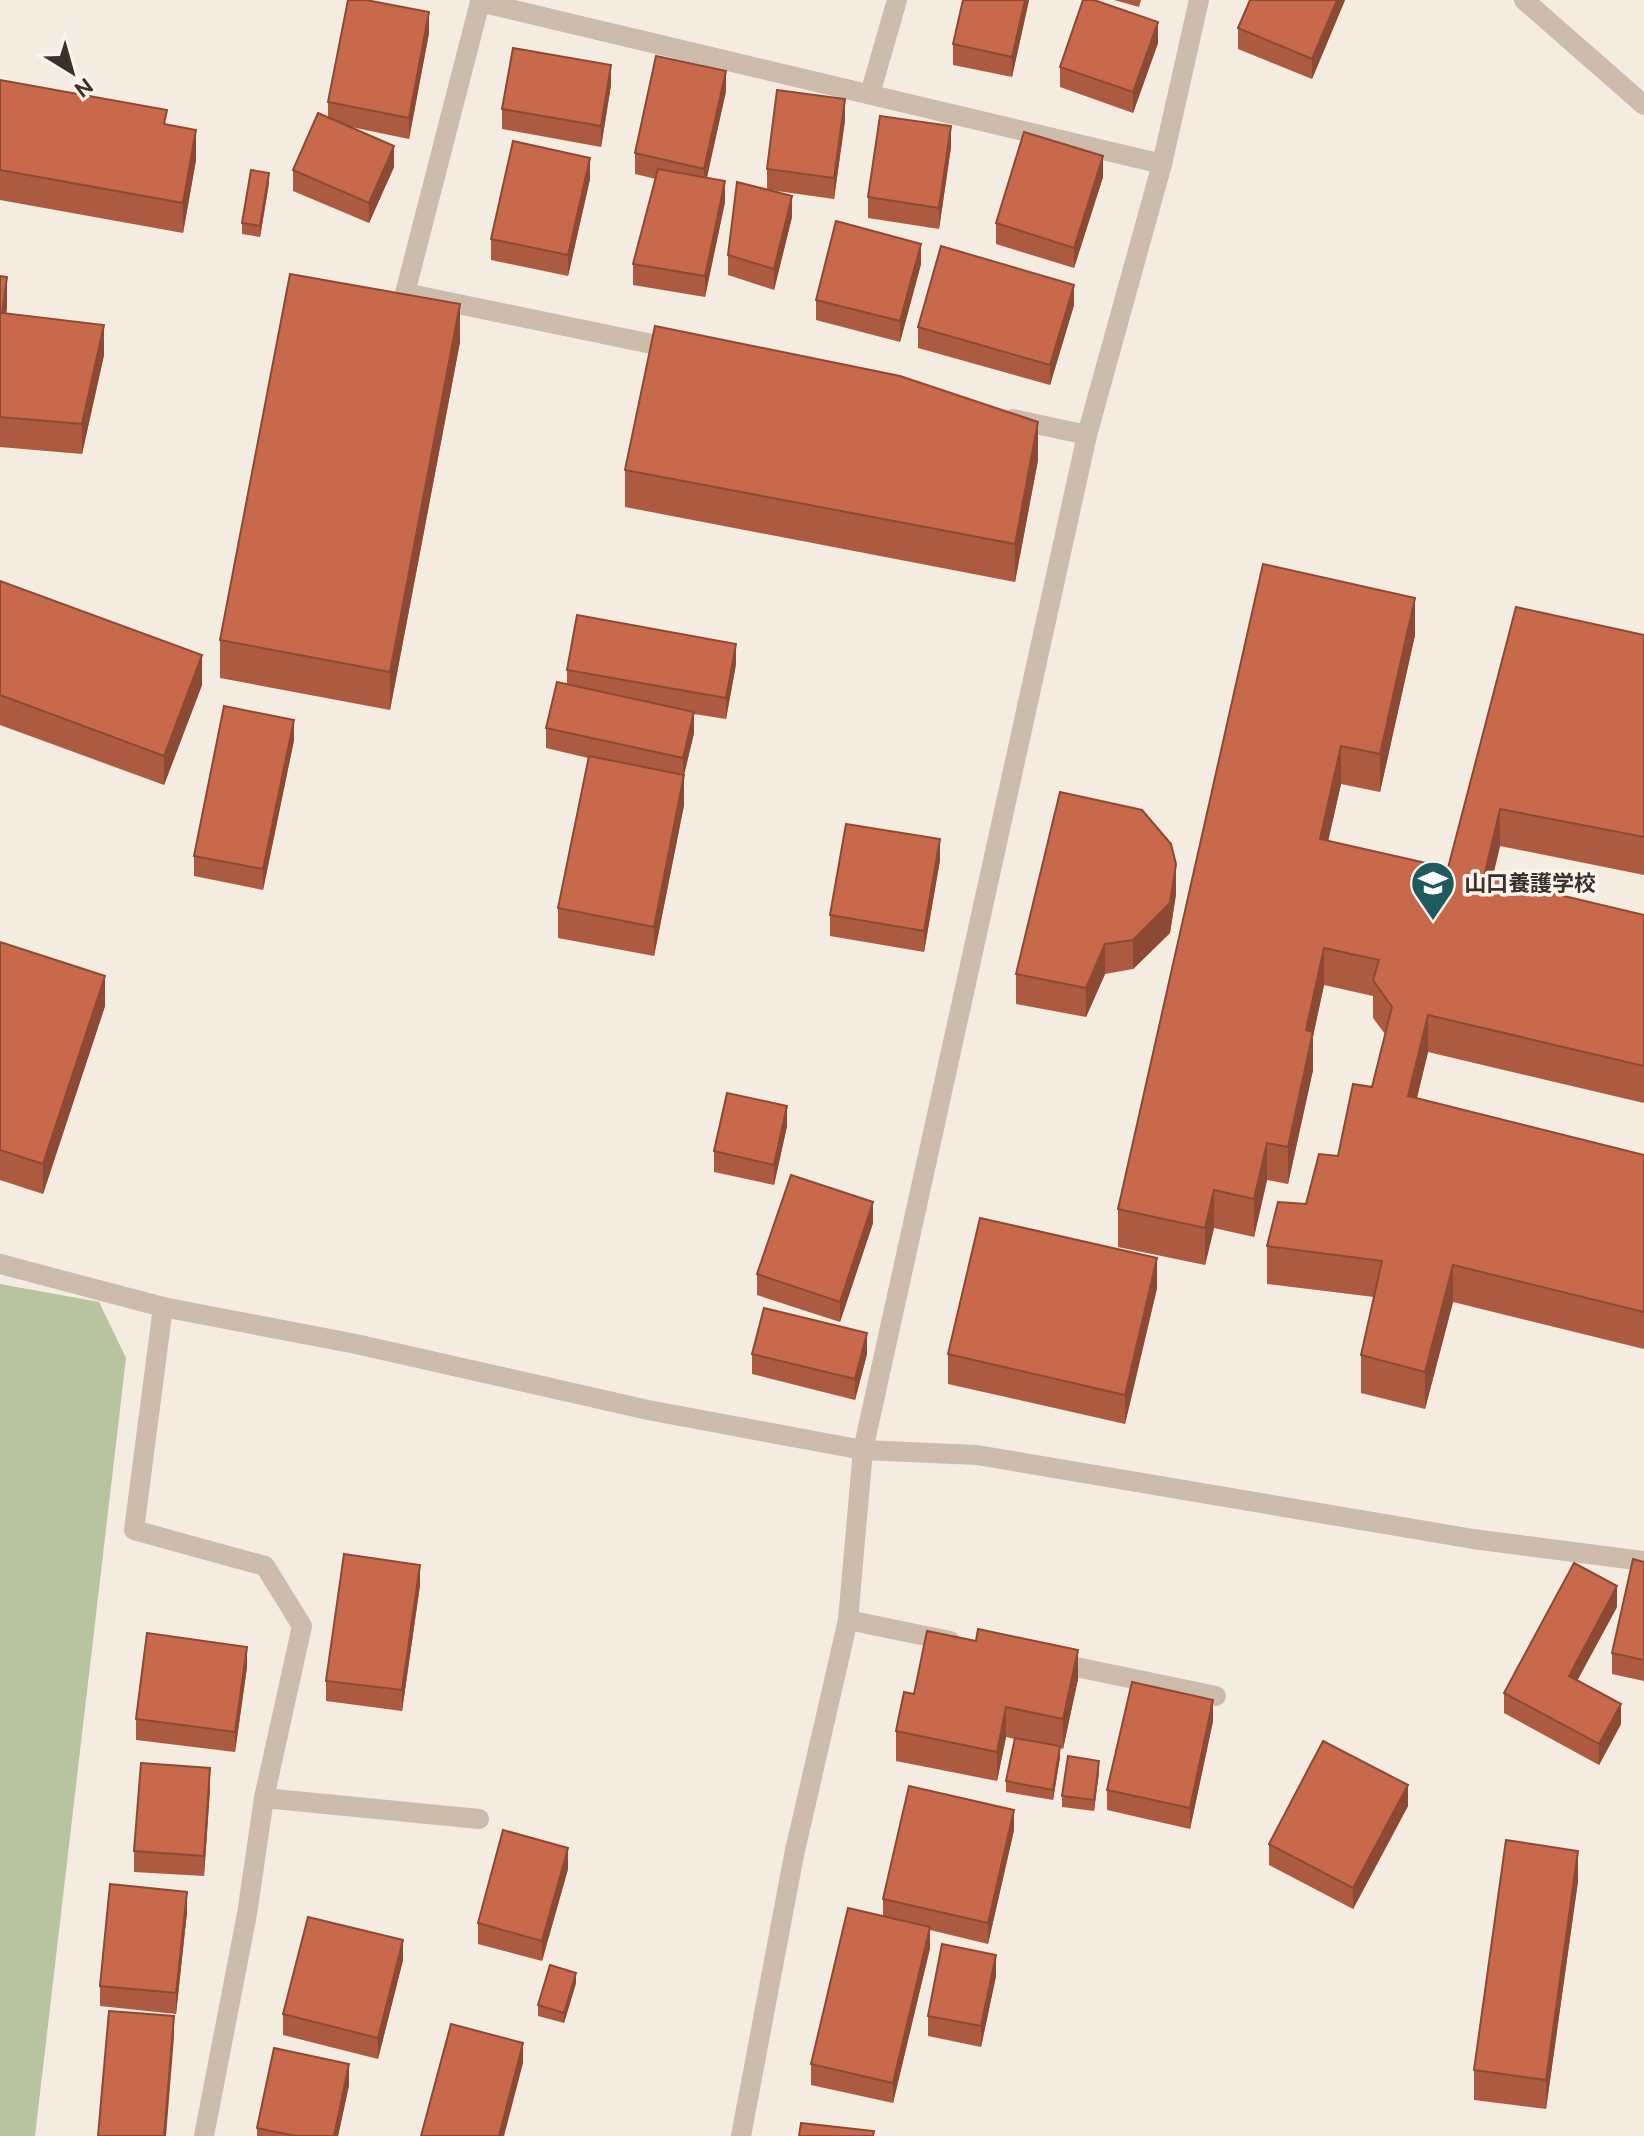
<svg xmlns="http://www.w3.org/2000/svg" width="1644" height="2136" font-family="Ubuntu,'Noto Sans JP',sans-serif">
	<rect width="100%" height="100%" fill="#f4ebe1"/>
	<path fill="#b8c4a0" d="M0,1284L99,1302L126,1358L35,2136H0Z"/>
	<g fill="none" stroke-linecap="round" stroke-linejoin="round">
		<g stroke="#cdbbac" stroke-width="20">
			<path d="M1524,0L1644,105"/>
			<path d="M1162,164L1199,0"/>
		</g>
		<g stroke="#cdbbac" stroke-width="20">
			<path d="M870,94L897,0"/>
			<path d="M676,349L405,293L480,2L1162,164L1087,435L863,1450L848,1620L794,1855L741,2136"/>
			<path d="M1013,419L1087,435"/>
			<path d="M0,1264L163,1307L356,1344L648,1410L863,1450L977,1455L1473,1539L1644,1561"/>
			<path d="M163,1307L134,1530L265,1566L302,1626L264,1798L479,1819"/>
			<path d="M848,1620L950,1641"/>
			<path d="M1052,1662L1216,1696"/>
			<path d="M204,2136L247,1914L264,1798"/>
		</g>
	</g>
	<g fill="#ac5a40">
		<path d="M1029,0L1012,77L953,65V44Z"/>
		<path d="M1114,0H1141L1139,7Z"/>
		<path d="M1250,0H1345L1312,79L1238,49V28Z"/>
		<path d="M429,33L409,139L351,127L394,167L369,223L293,191V170L328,117V102Z"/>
		<path d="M1158,43L1133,113L1060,87V67Z"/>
		<path d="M0,80L167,124L196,160L183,233L0,200Z"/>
		<path d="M611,85L601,147L502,129V109Z"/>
		<path d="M726,91L707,178L725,202L705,297L633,285V264L656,179L635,174V153Z"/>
		<path d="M845,120L834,199L770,190L792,217L774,290L728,275V255L767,190V169Z"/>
		<path d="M951,147L939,229L868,218V197Z"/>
		<path d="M1103,177L1074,268L996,244V223Z"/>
		<path d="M590,179L568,276L491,260V239Z"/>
		<path d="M269,183L260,237L242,234V223Z"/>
		<path d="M921,264L900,342L816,320V300Z"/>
		<path d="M0,276L7,307L6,313L104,355L82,454L0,447Z"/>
		<path d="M1074,305L1050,385L918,348V327Z"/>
		<path d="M460,342L390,710L220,678V640Z"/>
		<path d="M1038,460L1015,582L625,507V470Z"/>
		<path d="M1263,564L1415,635L1380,792L1341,784L1328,841L1448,868L1644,635V875L1500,846L1492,879L1644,915V1103L1428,1052L1417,1098L1644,1155V1349L1453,1302L1425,1409L1361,1393V1355L1374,1297L1267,1284V1246L1306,1204L1338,1156L1372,1087L1385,1034L1373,1018V996L1324,985L1313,1036V1070L1288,1184L1267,1180L1254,1237L1214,1228L1205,1265L1118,1247V1209Z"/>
		<path d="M0,581L202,685L164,785L0,725Z"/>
		<path d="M736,664L726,719L694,714V733L684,775V805L654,956L558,938V908L588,758L546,748V728L567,684V670Z"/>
		<path d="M294,740L263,890L194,876V856Z"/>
		<path d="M940,860L924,952L830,936V915Z"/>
		<path d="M1176,894L1170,933L1133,969L1105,974L1086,1017L1016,1004V974Z"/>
		<path d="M0,942L105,1006L43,1194L0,1180Z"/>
		<path d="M787,1126L774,1185L714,1172V1151Z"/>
		<path d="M873,1223L840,1322L757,1295V1274Z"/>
		<path d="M1157,1288L1125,1424L948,1384V1354Z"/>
		<path d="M752,1354H867L855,1400L752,1374Z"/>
		<path d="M1644,1562V1681L1612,1674V1653Z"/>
		<path d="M420,1585L402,1711L326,1701V1681Z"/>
		<path d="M1617,1607L1577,1680L1621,1724L1599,1765L1504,1713V1693Z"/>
		<path d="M247,1667L235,1752L136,1740V1719Z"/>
		<path d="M1078,1679L1063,1749L1060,1748V1757L1053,1800L1006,1792V1781L1015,1739L1006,1737L997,1781L896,1761V1731L914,1694Z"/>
		<path d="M1213,1721L1190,1829L1107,1810V1790Z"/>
		<path d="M1099,1772L1094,1811L1062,1807V1796Z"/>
		<path d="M210,1789L204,1876L134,1872V1851Z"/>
		<path d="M1408,1806L1353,1909L1269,1865V1844Z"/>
		<path d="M1014,1830L988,1944L930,1930V1948L893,2103L811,2085V2064L883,1916V1899Z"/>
		<path d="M568,1869L542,1961L478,1944V1923Z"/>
		<path d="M1578,1881L1546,2109L1474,2100V2070Z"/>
		<path d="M187,1912L176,2014L100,2006V1986Z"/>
		<path d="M403,1960L378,2059L283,2035V2014Z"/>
		<path d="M996,1976L981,2047L928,2036V2016Z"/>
		<path d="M576,1983L564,2023L538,2016V2005Z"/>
		<path d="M349,2085L338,2136H257V2128Z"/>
	</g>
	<g fill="#8c4a34">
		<path d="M1025,0H1029L1012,77V57Z"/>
		<path d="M1337,0H1345L1312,79V59Z"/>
		<path d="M429,12V33L409,139V118Z"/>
		<path d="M1158,22V43L1133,113V92Z"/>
		<path d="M611,65V85L601,147V126Z"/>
		<path d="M726,71V91L704,189V169Z"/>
		<path d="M845,99V120L834,199V178Z"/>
		<path d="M951,126V147L939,229V208Z"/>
		<path d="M196,130V160L183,233V203Z"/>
		<path d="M394,146V167L369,223V203Z"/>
		<path d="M1103,156V177L1074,268V248Z"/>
		<path d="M590,158V179L568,276V255Z"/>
		<path d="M269,173V183L260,237V226Z"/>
		<path d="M725,181V202L705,297V276Z"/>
		<path d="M792,196V217L774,290V269Z"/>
		<path d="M921,244V264L900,342V321Z"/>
		<path d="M7,277V307L2,342V313Z"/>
		<path d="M1074,285V305L1050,385V365Z"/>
		<path d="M460,304V342L390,710V672Z"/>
		<path d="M104,325V355L82,454V424Z"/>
		<path d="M1038,422V460L1015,582V544Z"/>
		<path d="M1415,598V635L1380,792V754Z"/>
		<path d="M736,644V664L726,719V698Z"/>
		<path d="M202,655V685L164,785V756Z"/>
		<path d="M694,712V733L683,779V758Z"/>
		<path d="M294,720V740L263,890V869Z"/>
		<path d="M1341,746V784L1320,877V839Z"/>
		<path d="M684,775V805L654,956V927Z"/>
		<path d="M1500,809V846L1484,914V877Z"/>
		<path d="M940,839V860L924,952V931Z"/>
		<path d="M1176,864V894L1170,933L1133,969V940Z"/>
		<path d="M1105,944V974L1086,1017V988Z"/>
		<path d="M1324,948V985L1313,1036V1070L1288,1184V1147L1306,1030Z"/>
		<path d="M105,976V1006L43,1194V1164Z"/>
		<path d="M1428,1015V1052L1408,1134V1096Z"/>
		<path d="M787,1106V1126L774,1185V1165Z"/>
		<path d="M1267,1143V1180L1254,1237V1199Z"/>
		<path d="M1214,1190V1228L1205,1265V1228Z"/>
		<path d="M873,1202V1223L840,1322V1302Z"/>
		<path d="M1157,1258V1288L1125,1424V1395Z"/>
		<path d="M1453,1265V1302L1425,1409V1372Z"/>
		<path d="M867,1333V1354L855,1400V1379Z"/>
		<path d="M420,1565V1585L402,1711V1690Z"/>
		<path d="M1617,1586V1607L1569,1696V1676Z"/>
		<path d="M247,1647V1667L235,1752V1732Z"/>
		<path d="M1078,1650V1679L1063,1749V1719Z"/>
		<path d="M1213,1700V1721L1190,1829V1808Z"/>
		<path d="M1621,1704V1724L1599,1765V1744Z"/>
		<path d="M1006,1707V1737L997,1781V1752Z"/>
		<path d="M1060,1746V1757L1053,1800V1790Z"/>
		<path d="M1099,1761V1772L1094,1811V1800Z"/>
		<path d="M210,1768V1789L204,1876V1856Z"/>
		<path d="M1408,1785V1806L1353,1909V1888Z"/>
		<path d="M1014,1810V1830L988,1944V1923Z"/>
		<path d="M568,1848V1869L542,1961V1941Z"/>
		<path d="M1578,1851V1881L1546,2109V2080Z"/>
		<path d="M187,1892V1912L176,2014V1993Z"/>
		<path d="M930,1927V1948L893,2103V2083Z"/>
		<path d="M403,1940V1960L378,2059V2038Z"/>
		<path d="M996,1955V1976L981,2047V2026Z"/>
		<path d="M576,1973V1983L564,2023V2013Z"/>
		<path d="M174,2016V2037L166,2136H164Z"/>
		<path d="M523,2043V2063L504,2136H499Z"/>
		<path d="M349,2064V2085L338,2136H334Z"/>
	</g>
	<g fill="#c8694b" stroke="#8c4a34" stroke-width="2">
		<path d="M348,0H366L429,12L409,118L328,102Z"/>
		<path d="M963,0H1025L1012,57L953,44Z"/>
		<path d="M1083,0H1094L1158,22L1133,92L1060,67Z"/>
		<path d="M1250,0H1337L1312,59L1238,28Z"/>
		<path d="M513,48L611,65L601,126L502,109Z"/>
		<path d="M656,56L726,71L704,169L635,153Z"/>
		<path d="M0,80L167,110L164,124L196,130L183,203L0,170Z"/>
		<path d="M777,90L845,99L834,178L767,169Z"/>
		<path d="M318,113L394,146L369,203L293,170Z"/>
		<path d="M880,116L951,126L939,208L868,197Z"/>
		<path d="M1024,132L1103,156L1074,248L996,223Z"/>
		<path d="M513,141L590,158L568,255L491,239Z"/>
		<path d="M658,169L725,181L705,276L633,264Z"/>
		<path d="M251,170L269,173L260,226L242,223Z"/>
		<path d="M737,182L792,196L774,269L728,255Z"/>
		<path d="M836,221L921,244L900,321L816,300Z"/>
		<path d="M941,246L1074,285L1050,365L918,327Z"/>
		<path d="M290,274L460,304L390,672L220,640Z"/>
		<path d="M0,276L7,277L2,313L104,325L82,424L0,417Z"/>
		<path d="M655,326L900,376L1038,422L1015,544L625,470Z"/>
		<path d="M1263,564L1415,598L1380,754L1341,746L1320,839L1448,868L1516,607L1644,635V837L1500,809L1484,877L1644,915V1066L1428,1015L1408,1096L1644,1155V1312L1453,1265L1425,1372L1361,1355L1382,1261L1267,1246L1278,1202L1306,1204L1319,1154L1338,1156L1353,1084L1372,1087L1392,1007L1373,980L1379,960L1324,948L1306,1030L1313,1032L1288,1147L1267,1143L1254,1199L1214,1190L1205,1228L1118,1209Z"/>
		<path d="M0,581L202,655L164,756L0,695Z"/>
		<path d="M577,615L736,644L726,698L567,670Z"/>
		<path d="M557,682L694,712L683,758L546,728Z"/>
		<path d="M224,706L294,720L263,869L194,856Z"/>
		<path d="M589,756L684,775L654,927L558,908Z"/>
		<path d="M1060,792L1142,810L1171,844L1176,864L1170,903L1133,940L1105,944L1086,988L1016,974Z"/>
		<path d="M846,824L940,839L924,931L830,915Z"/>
		<path d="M0,942L105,976L43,1164L0,1150Z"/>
		<path d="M727,1093L787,1106L774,1165L714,1151Z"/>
		<path d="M791,1175L873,1202L840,1302L757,1274Z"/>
		<path d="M980,1218L1157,1258L1125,1395L948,1354Z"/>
		<path d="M764,1308L867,1333L855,1379L752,1354Z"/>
		<path d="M344,1554L420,1565L402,1690L326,1681Z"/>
		<path d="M1633,1559L1644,1562V1660L1612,1653Z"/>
		<path d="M1574,1563L1617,1586L1569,1676L1621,1704L1599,1744L1504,1693Z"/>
		<path d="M978,1629L1078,1650L1063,1719L1006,1707L997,1752L896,1731L904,1692L914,1694L927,1631L976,1641Z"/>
		<path d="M147,1633L247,1647L235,1732L136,1719Z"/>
		<path d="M1132,1682L1213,1700L1190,1808L1107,1790Z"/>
		<path d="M1015,1738L1060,1746L1053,1790L1006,1781Z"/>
		<path d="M1323,1741L1408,1785L1353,1888L1269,1844Z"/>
		<path d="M1068,1756L1099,1761L1094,1800L1062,1796Z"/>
		<path d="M141,1763L210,1768L204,1856L134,1851Z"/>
		<path d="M909,1786L1014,1810L988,1923L883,1899Z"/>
		<path d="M503,1830L568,1848L542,1941L478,1923Z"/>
		<path d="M1506,1840L1578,1851L1546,2080L1474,2070Z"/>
		<path d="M110,1884L187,1892L176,1993L100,1986Z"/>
		<path d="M848,1908L930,1927L893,2083L811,2064Z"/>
		<path d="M308,1917L403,1940L378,2038L283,2014Z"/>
		<path d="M942,1944L996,1955L981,2026L928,2016Z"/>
		<path d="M550,1965L576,1973L564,2013L538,2005Z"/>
		<path d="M109,2011L174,2016L164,2136H98Z"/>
		<path d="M451,2024L523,2043L499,2136H421Z"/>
		<path d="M274,2048L349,2064L334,2136H296L257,2128Z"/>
		<path d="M801,2123L874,2131L873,2136H799Z"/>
	</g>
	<defs>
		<g id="school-pin" transform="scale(2.3)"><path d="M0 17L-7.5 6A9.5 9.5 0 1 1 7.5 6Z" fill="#1f5a5e" stroke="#fbf5ee"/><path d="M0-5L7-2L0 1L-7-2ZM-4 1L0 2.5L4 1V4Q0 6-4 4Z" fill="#fff"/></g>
	</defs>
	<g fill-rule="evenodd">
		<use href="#school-pin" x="1433" y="883"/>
	</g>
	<g text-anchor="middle" stroke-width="7" stroke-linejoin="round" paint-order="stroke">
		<g font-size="22" font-weight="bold" fill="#3b302b" stroke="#fbf5ee" text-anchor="start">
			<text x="1464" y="891">山口養護学校</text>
		</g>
	</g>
	<g transform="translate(72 72) rotate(143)" stroke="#fbf5ee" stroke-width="6" paint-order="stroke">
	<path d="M0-6L14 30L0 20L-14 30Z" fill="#3b302b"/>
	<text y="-12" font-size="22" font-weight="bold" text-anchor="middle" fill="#3b302b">N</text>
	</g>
</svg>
